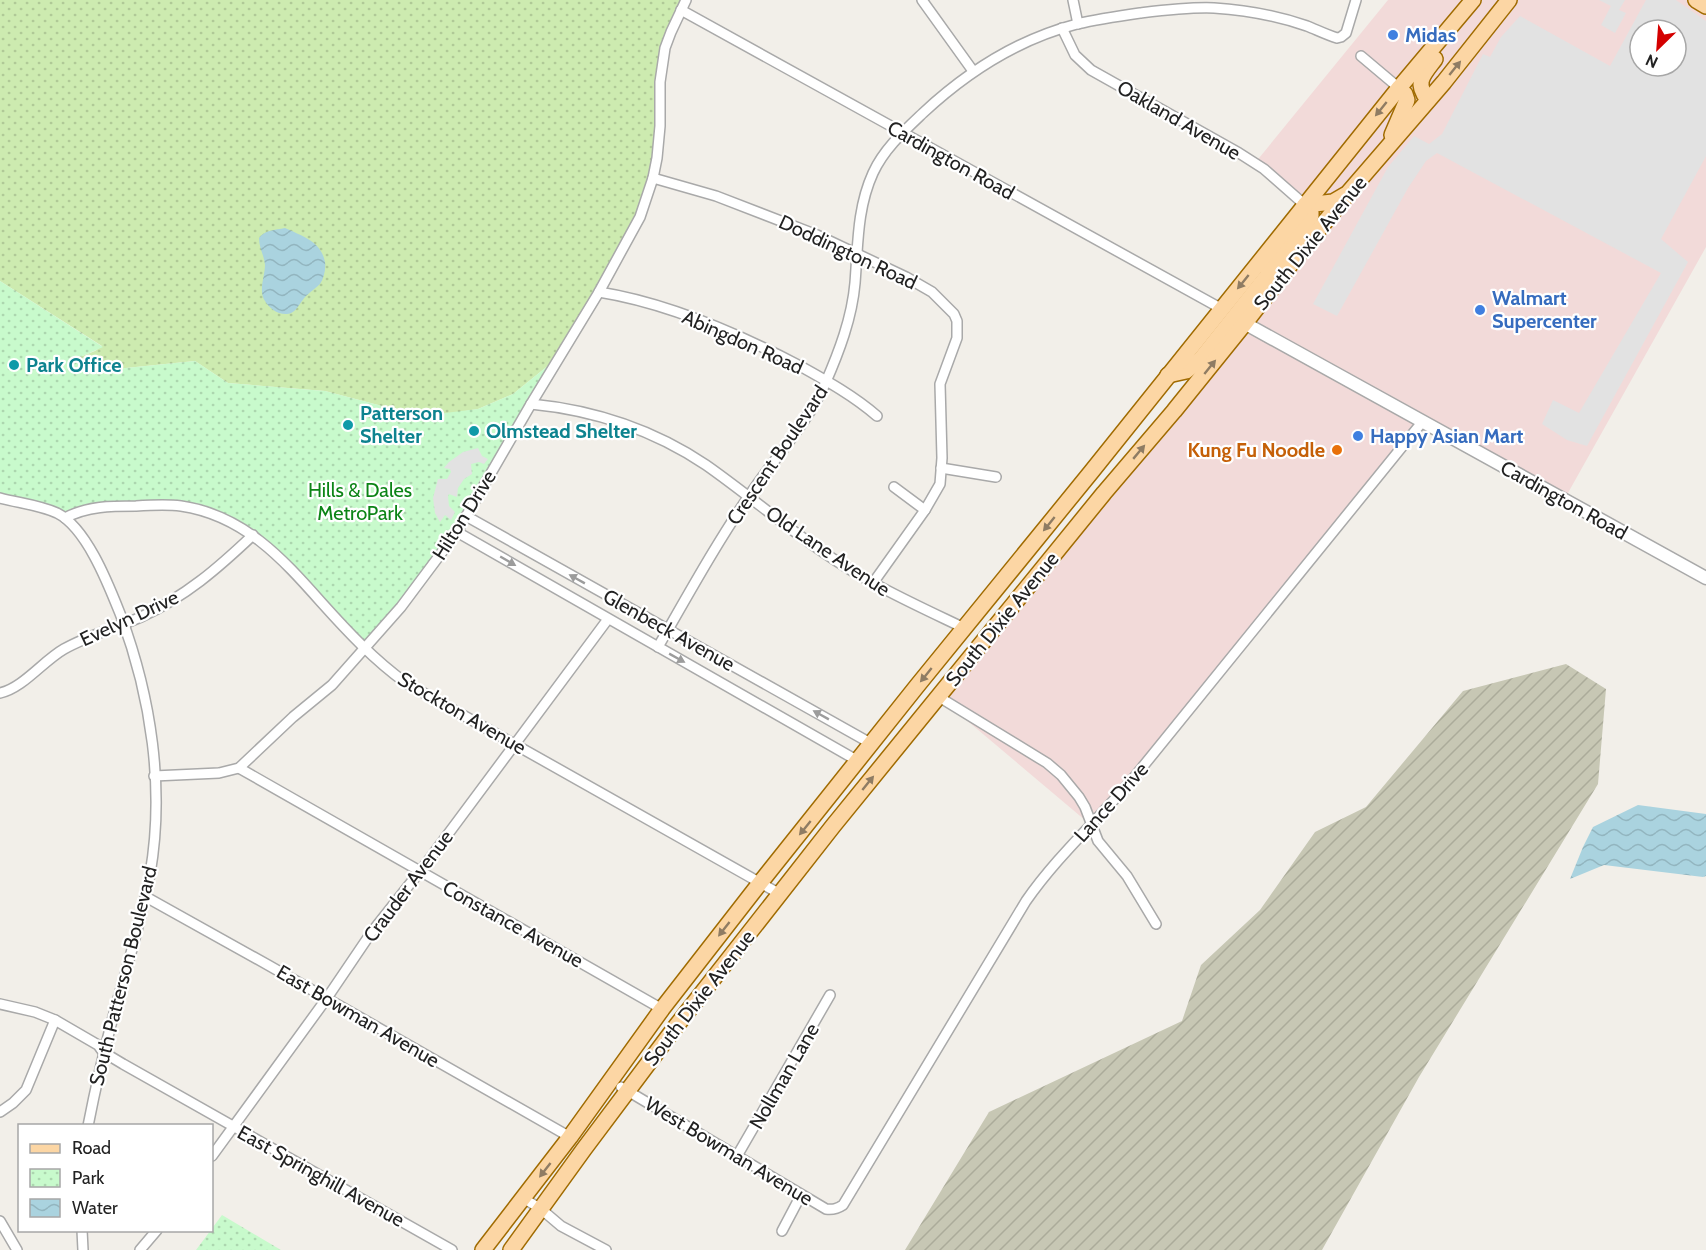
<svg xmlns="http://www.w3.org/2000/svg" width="1706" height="1250" font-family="Cabin,sans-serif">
	<defs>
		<pattern id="construction-furrows" width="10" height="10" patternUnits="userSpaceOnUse" patternTransform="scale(1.5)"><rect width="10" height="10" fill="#c7c7b4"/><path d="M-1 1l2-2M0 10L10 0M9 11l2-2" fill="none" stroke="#abab9a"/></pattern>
		<pattern id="grass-dots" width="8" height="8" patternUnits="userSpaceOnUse" patternTransform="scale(1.5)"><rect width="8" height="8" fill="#cdebb0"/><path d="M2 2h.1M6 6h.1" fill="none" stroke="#b0c997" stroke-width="1.8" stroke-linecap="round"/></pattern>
		<pattern id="park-dots" width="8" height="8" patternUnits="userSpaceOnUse" patternTransform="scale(1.5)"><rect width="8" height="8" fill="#c8facc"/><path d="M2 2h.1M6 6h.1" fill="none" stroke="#acd6af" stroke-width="1.8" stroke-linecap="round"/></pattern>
		<pattern id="water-waves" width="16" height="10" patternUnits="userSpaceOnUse" patternTransform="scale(1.5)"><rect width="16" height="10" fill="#aad3df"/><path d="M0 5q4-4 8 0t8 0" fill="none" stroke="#92b5bf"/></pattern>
	</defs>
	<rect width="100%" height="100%" fill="#f2efe9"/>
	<path fill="#f2dad9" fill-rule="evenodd" d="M1388,0H1706V247L1564,500L1423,421L1092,826L939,697L1326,220L1255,163ZM1640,30H1676V66H1640Z"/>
	<path fill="url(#construction-furrows)" d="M1566,664L1606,689L1598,784L1419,1077L1322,1250H905L989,1112L1182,1021L1201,965L1260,910L1315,832L1366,807L1463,691Z"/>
	<path fill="url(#grass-dots)" d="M0,0H686L665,48L660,126L648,197L560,356L513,394L478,409L446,414L420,416L325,391L228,383L195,361L116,369L82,366L80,357L95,351L102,346L0,281Z"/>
	<g fill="url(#park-dots)">
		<path d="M0,281L103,347L80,357L82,366L116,369L195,361L228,383L325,391L420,416L478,409L513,394L560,356L457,532L365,648L266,545L197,509L129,506L65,518L0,498Z"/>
		<path d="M222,1215L281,1250H196Z"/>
	</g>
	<g fill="#e2e2e2" fill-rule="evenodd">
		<path d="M1599,0H1625L1619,10L1626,13L1615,33L1601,25L1611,6Z"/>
		<path d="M1646,0H1676L1706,21V156L1661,239L1688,262L1587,446L1567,440L1542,424L1553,400L1579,413L1661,273L1437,153L1426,161L1408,188L1337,316L1313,304L1388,167L1414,136L1429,144L1442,134L1483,54L1490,57L1501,37L1520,16L1610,66ZM1640,30H1676V66H1640Z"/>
		<path d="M478,448L482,456L488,459L484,464L479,462L471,464L472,474L464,479L458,488L457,497L449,494L448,496L449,506L455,512L451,520L445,515L440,522L435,513L433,498L438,479H447L451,472L450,469L444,468L449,462L463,452Z"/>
	</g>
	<g fill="url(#water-waves)">
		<path d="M285,228C302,236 321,241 325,262C326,269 324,278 320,284C316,288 310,292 306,296C300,302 296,314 287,314C278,315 269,308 265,301C258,291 265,276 265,265C264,255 259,248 259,238C265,230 275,230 285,228Z"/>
		<path d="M1638,805L1706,814V876L1703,877L1604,865L1570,879L1583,847L1593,827Z"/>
	</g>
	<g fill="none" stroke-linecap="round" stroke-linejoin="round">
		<g stroke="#a9a9a9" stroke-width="12">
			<g id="minor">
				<path d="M922,0L973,71"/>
				<path d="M1073,0L1078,24"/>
				<path d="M681,10L1222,309"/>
				<path d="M1062,28L1075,55L1091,70L1239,153L1264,169L1305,205"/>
				<path d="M1361,56L1399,88"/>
				<path d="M653,178L716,196L817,235L906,277L932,292L954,314L957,321V338L940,384L942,458L940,484L925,510L873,583"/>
				<path d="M599,292C668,303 739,334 800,366C827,381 854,396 877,416"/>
				<path d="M531,404C593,410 654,430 706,465C746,493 783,525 823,552C869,584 914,604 964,628"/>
				<path d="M941,468L996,477"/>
				<path d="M894,487L925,510"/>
				<path d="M0,498C19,503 40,505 57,513C87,528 109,586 121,616C151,697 165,788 150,874C142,919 128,963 116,1006C105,1046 96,1085 88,1126"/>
				<path d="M466,516L872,744"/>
				<path d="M65,518C87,506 112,506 136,506C151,505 166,504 181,506C243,515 282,558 321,602C347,631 374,660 406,683L780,894"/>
				<path d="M457,532L858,761"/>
				<path d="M658,647C688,595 717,542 751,493C776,456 807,424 825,384C839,352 852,318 855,283C858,245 857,208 873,173C884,149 904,131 923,113C967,72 1019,39 1077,24C1098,19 1119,16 1140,13C1165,10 1189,7 1214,8C1245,10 1278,16 1307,26C1317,30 1327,35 1337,38L1341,37L1346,33L1356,0"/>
				<path d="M0,693C23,688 43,661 64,649C89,635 116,628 141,617C186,596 217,569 253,535"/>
				<path d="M939,697L1047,763L1061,775L1079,797L1085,807L1098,841L1127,876L1156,924"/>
				<path d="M239,768L662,1009"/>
				<path d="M154,776L219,773L239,768L293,717L332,685L401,607L457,532L531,404L599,292L640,217L653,178L657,158L660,126V82L665,48L671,32L686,0"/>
				<path d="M146,897L268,965L570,1137"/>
				<path d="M0,1004L35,1012L55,1020L98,1045L103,1052L123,1064L452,1250"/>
				<path d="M621,1087L826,1209C833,1210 837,1209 843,1205L1026,901C1058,855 1100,818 1136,775L1423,421"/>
				<path d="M0,1112L13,1103L26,1090L55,1020"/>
				<path d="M212,1156L327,998L371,933L428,861L608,619"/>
				<path d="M737,1156L830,995"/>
				<path d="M523,1198L541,1209L561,1226L606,1250"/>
				<path d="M0,1221L17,1250"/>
				<path d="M82,1230L83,1250"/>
				<path d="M782,1231L801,1195"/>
				<path d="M140,1250L157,1230"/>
			</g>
		</g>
		<g stroke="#a9a9a9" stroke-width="15">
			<path id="tertiary" d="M1237,319L1706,578"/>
		</g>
		<g stroke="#a06b00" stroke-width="18">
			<g id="primary">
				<path d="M1696,0L1706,6"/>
				<path d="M1428,100C1414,82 1423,75 1435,59"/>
				<path d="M1392,135L1407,100L1405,94L1399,88"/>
				<path d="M1305,205L1333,202L1345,195"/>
				<path d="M1286,267L1291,243L1311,216V212L1305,205"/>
				<path d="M1168,375L1186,371L1200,360L1267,276C1275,264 1278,254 1280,240"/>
				<path d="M483,1250L570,1137L662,1009L760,883L917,686L1092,471L1399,88L1473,0"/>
				<path d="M511,1250L584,1149L677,1025L833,826L1104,493L1174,411L1245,323L1286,270L1349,192L1444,82L1509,0"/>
			</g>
		</g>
		<use href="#minor" stroke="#fff" stroke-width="9"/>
		<use href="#tertiary" stroke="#fff" stroke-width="12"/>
		<use href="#primary" stroke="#fcd6a4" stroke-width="15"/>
	</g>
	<defs><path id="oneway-solid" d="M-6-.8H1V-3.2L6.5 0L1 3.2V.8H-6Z" transform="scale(1.5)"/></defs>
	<g fill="#8f7c63">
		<use href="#oneway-solid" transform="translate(1455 68) rotate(-51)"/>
		<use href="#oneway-solid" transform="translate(1381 109) rotate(129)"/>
		<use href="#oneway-solid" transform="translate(1243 282) rotate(129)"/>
		<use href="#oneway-solid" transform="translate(1210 367) rotate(-51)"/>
		<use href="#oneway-solid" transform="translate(1139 452) rotate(-50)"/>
		<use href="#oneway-solid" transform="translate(1049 524) rotate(129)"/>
		<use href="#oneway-solid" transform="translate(926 675) rotate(129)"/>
		<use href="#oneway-solid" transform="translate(868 783) rotate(-51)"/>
		<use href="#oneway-solid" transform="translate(805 828) rotate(129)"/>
		<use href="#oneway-solid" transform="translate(724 929) rotate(128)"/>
		<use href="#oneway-solid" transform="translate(545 1170) rotate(128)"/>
	</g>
	<g fill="#9c9c9c">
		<use href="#oneway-solid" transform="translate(508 561) rotate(30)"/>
		<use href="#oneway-solid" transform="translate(577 579) rotate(-151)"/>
		<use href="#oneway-solid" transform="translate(677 658) rotate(29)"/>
		<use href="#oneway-solid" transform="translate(821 715) rotate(-151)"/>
	</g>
	<g fill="#3f7fe0" stroke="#fff" stroke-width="2">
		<circle cx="1393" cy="35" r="6"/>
		<circle cx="1480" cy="310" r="6"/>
		<circle cx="1358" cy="436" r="6"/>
	</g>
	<g fill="#0f9aa8" stroke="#fff" stroke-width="2">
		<circle cx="14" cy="365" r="6"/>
		<circle cx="348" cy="425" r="6"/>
		<circle cx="474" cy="431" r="6"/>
	</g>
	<circle fill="#e8710a" stroke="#fff" stroke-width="2" cx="1337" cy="450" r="6"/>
	<g text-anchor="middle" stroke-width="4.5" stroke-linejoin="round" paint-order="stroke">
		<g font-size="20" font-weight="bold" fill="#366cbe" stroke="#fff" text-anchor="start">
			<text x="1405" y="42">Midas</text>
			<text x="1492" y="305">Walmart<tspan x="1492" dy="23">Supercenter</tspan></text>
			<text x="1370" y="443">Happy Asian Mart</text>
		</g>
		<g font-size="20" fill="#222" stroke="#fff">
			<text transform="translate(1179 120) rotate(30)" y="7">Oakland Avenue</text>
			<text transform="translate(951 160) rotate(29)" y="7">Cardington Road</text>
			<text transform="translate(1310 243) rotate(-51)" y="7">South Dixie Avenue</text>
			<text transform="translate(848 252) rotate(25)" y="7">Doddington Road</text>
			<text transform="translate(743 342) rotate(24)" y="7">Abingdon Road</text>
			<text transform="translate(777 455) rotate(-56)" y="7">Crescent Boulevard</text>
			<text transform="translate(1564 500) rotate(29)" y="7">Cardington Road</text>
			<text transform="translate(464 515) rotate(-58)" y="7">Hilton Drive</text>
			<text transform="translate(828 551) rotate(34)" y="7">Old Lane Avenue</text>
			<text transform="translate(129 618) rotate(-25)" y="7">Evelyn Drive</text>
			<text transform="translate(1002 619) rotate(-51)" y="7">South Dixie Avenue</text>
			<text transform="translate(669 630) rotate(29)" y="7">Glenbeck Avenue</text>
			<text transform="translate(462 713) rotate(30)" y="7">Stockton Avenue</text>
			<text transform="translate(1111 802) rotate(-48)" y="7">Lance Drive</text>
			<text transform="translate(408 886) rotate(-53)" y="7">Crauder Avenue</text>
			<text transform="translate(513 924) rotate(29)" y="7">Constance Avenue</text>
			<text transform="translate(123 976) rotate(-76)" y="7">South Patterson Boulevard</text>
			<text transform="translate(699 998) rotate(-52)" y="7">South Dixie Avenue</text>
			<text transform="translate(358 1016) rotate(30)" y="7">East Bowman Avenue</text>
			<text transform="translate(784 1076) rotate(-60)" y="7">Nollman Lane</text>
			<text transform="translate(729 1151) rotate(31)" y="7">West Bowman Avenue</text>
			<text transform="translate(321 1176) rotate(29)" y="7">East Springhill Avenue</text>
		</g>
		<g font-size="20" font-weight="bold" fill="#0d838f" stroke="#fff" text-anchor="start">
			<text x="26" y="372">Park Office</text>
			<text x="360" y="420">Patterson<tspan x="360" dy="23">Shelter</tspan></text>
			<text x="486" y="438">Olmstead Shelter</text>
		</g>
		<g font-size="20" font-weight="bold" fill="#c56008" stroke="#fff" text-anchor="end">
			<text x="1325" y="457">Kung Fu Noodle</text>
		</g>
		<g font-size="20" fill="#0c8416" stroke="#fff">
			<text x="360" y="497">Hills &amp; Dales<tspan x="360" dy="23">MetroPark</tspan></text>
		</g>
	</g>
	<rect x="18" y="1124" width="195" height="108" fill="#ffffff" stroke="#a7a7a7" stroke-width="1.5"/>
	<rect x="30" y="1144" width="30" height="9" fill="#fcd6a4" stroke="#a7a7a7" stroke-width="1.5"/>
	<text x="72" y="1154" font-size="18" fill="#222222">Road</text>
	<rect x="30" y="1169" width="30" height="18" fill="url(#park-dots)" stroke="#a7a7a7" stroke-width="1.5"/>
	<text x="72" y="1184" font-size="18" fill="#222222">Park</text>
	<rect x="30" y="1199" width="30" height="18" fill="url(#water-waves)" stroke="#a7a7a7" stroke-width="1.5"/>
	<text x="72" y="1214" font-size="18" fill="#222222">Water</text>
	<g transform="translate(1658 48) rotate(205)"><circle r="28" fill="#ffffff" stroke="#a7a7a7" stroke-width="1.5"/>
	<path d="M0-4.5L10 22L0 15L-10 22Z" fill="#d40000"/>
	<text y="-9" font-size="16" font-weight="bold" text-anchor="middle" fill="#222222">N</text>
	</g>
</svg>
